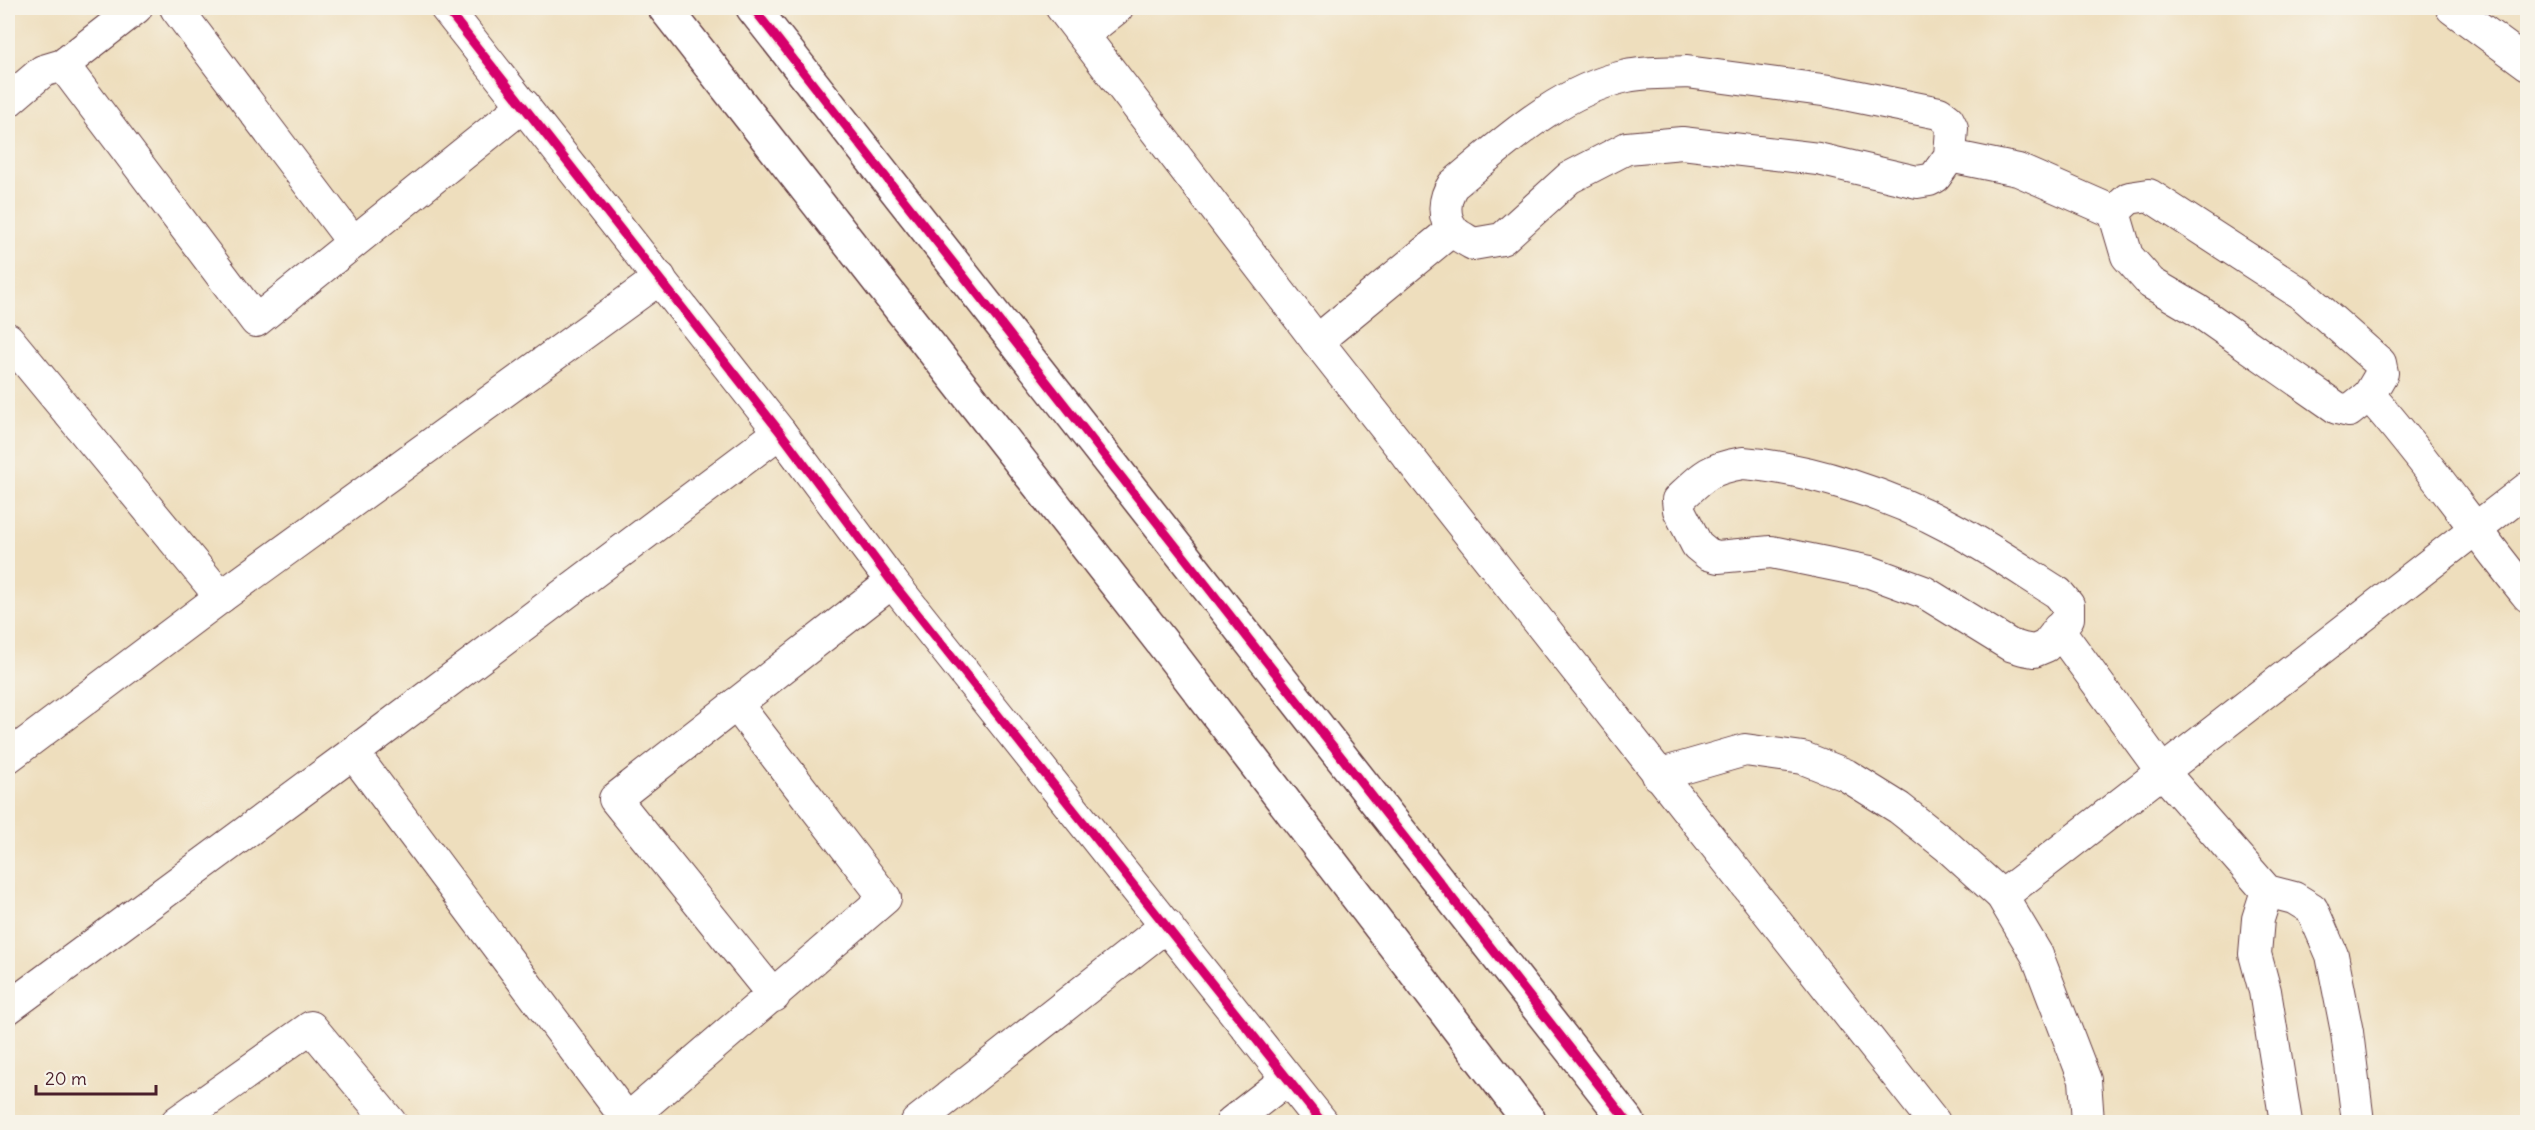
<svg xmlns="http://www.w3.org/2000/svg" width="2535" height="1130" font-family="Delius,sans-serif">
	<rect width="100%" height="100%" fill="#f7f3e8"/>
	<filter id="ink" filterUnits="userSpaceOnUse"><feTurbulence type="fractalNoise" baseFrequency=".0167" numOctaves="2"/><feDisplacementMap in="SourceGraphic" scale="12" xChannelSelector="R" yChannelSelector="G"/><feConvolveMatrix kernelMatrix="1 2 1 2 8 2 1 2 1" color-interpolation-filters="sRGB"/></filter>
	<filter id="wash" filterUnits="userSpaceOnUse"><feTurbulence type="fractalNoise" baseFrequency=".008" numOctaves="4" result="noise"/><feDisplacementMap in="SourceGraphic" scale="24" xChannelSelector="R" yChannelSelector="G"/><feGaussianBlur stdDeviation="1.35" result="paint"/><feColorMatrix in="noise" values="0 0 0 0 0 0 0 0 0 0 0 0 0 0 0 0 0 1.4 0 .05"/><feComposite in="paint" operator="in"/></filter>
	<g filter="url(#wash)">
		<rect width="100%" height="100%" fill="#eedebd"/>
	</g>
	<g filter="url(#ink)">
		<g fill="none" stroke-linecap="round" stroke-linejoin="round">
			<g stroke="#633c41" stroke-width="34">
				<g id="minor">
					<path d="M176,8L353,242"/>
					<path d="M446,8L780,432L892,582L1322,1122"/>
					<path d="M1062,8L1317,341L1934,1122"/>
					<path d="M2452,8L2528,64"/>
					<path d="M1083,35L1117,8"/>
					<path d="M63,65L256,321L524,105"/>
					<path d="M1687,72L1830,91L1939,113L1948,120L1952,128L1950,156L1935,177L1929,180L1917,182L1818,159L1682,143L1627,148L1569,178L1502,239L1473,244C1467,240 1457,236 1453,230C1442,217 1444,198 1453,185C1505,142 1558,91 1627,76C1646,72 1667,73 1687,72Z"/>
					<path d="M8,101L43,71L63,65L136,8"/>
					<path d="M1950,156L2018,170L2114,212L2127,256L2151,283L2197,310L2337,408L2349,411L2369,395L2382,373L2380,363L2303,295L2149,195L2129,198L2114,212"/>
					<path d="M8,339L221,597"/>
					<path d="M1317,341L1452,230"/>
					<path d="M2369,395C2426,459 2474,530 2528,596"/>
					<path d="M1743,463C1810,468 1893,496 1952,528C1988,547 2023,571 2058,593L2068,605V618L2046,646L2034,651L2023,649L2010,645L1924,592L1870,572L1771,552L1718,557L1708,554L1697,545L1679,510L1678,500C1703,476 1708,469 1743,463Z"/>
					<path d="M2058,629L2161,770L2267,891L2294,898L2312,909L2332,955L2347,1032L2358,1122"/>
					<path d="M353,753L629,1122"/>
					<path d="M8,757L221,597L660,278"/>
					<path d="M1658,775L1745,750L1803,758L1846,775L1899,808L1947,846L2002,896L2037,955L2085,1080L2088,1122"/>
					<path d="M2267,891L2258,919L2255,954L2265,991L2286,1122"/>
					<path d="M2002,896L2528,488"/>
					<path d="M774,996L615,799L892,582"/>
					<path d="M8,1008L353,753L780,432"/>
					<path d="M627,1120L885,898L736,704"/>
					<path d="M177,1122L311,1027L390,1122"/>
					<path d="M917,1122L1167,925"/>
					<path d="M1232,1122L1287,1079"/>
				</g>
			</g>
			<g stroke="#633c41" stroke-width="36">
				<g id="tertiary">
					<path d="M665,8L1175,659L1530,1122"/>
					<path d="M753,8L1628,1122"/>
				</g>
			</g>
			<use href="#minor" stroke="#fff" stroke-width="32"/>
			<use href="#tertiary" stroke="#fff" stroke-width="33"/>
			<g stroke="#f7f3e8" stroke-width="13">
				<g id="cycleway">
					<path d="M446,8L780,432L892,582L1322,1122"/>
					<path d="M753,8L1628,1122"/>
				</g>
			</g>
			<use href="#cycleway" stroke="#d6006c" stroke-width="9"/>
		</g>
	</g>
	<rect width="2535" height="1130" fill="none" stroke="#f7f3e8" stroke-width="30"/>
	<path d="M36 1085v9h120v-9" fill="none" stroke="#4a1f2b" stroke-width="3"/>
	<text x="45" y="1085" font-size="18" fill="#4a1f2b" stroke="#f7f3e8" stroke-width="4.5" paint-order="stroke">20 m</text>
</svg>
